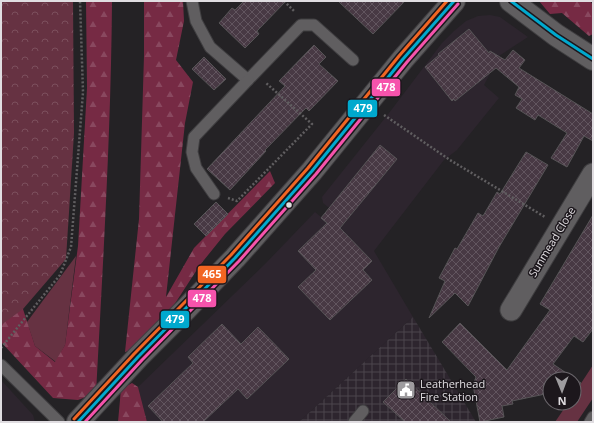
<svg xmlns="http://www.w3.org/2000/svg" width="594" height="423" font-family="'Open Sans',sans-serif">
	<defs>
		<pattern id="industrial-grid" width="8" height="8" patternUnits="userSpaceOnUse"><rect width="8" height="8" fill="#2d252e"/><path d="M0 4h8M4 0v8" fill="none" stroke="#4b444c"/></pattern>
		<pattern id="forest-firs" width="22" height="20" patternUnits="userSpaceOnUse"><rect width="22" height="20" fill="#762a44"/><path d="M5 1l3.5 6h-7zM16 11l3.5 6h-7z" fill="#89485f"/></pattern>
		<pattern id="park-crowns" width="20" height="18" patternUnits="userSpaceOnUse"><rect width="20" height="18" fill="#663242"/><path d="M2 6a3 3 0 1 1 6 0M12 15a3 3 0 1 1 6 0" fill="none" stroke="#7c4f5d"/></pattern>
		<pattern id="building-cross-hatch" width="8" height="8" patternUnits="userSpaceOnUse"><rect width="8" height="8" fill="#483944"/><path d="M0 0l8 8M0 8l8-8" fill="none" stroke="#62555f"/></pattern>
	</defs>
	<rect width="100%" height="100%" fill="#242225"/>
	<g fill="#2d252e">
		<path d="M490,15L500,17L528,37L499,56L484,85L499,98L457,150L444,160L374,251L413,317L299,422H147L138,387L266,263L315,212L321,217L329,208L323,203L322,197L389,113L442,43L454,31L466,21L478,16Z"/>
		<path d="M1,380L33,415L35,422H1Z"/>
	</g>
	<path fill="url(#industrial-grid)" d="M413,317L476,422H299Z"/>
	<g fill="#663242">
		<path d="M76,256L65,345L56,362L35,346L27,322Z"/>
		<path d="M593,365V398L577,422H555L568,403H574V394Z"/>
	</g>
	<g fill="url(#forest-firs)">
		<path d="M86,1H112C111,132 103,262 96,393L78,400L53,398L1,342V288L23,309L35,346L55,362L65,345L78,246L87,88Z"/>
		<path d="M144,1H183L184,21L176,60L193,82L185,123L166,297L194,248L270,171L275,183L225,234L200,265L174,305L137,348L125,352L139,219L144,56Z"/>
		<path d="M539,1H590L593,5V34L589,36L562,13L550,14Z"/>
		<path d="M132,383L138,387L147,422H118L121,389Z"/>
	</g>
	<path fill="url(#park-crowns)" d="M1,1H73L74,133L66,259L23,309L1,325Z"/>
	<g fill="url(#building-cross-hatch)" stroke="#565456">
		<path d="M244,1H286L257,31L259,34L245,48L219,23L232,8L235,10Z"/>
		<path d="M338,1H405L373,34Z"/>
		<path d="M469,29L489,53L490,51L505,60L513,50L525,60L519,68L593,114V141L584,136L567,167L551,158L567,133L538,115L535,120L516,108L522,99L515,95L519,87L496,68L455,101L454,99L452,101L425,67L439,55L438,54Z"/>
		<path d="M314,45L326,57L319,64L338,81L309,111L306,108L265,150L266,151L230,190L207,169L285,86L279,81Z"/>
		<path d="M204,57L226,79L214,90L192,69Z"/>
		<path d="M380,145L397,159L340,228L372,261L363,270L372,280L330,320L298,287L316,270L298,251L327,223L321,218Z"/>
		<path d="M526,152L548,165L499,247L468,306L455,293L429,318L445,281L439,278L455,248L457,249L478,213L483,216L497,192L500,194Z"/>
		<path d="M216,202L228,214L206,236L194,224Z"/>
		<path d="M593,215V329L583,342L574,336L553,364L581,383L574,394V379H550V393L512,401L513,404L502,406L504,417L480,422L473,385L476,377L442,342L460,323L507,370L550,310L540,304Z"/>
		<path d="M222,324L241,344L258,327L289,359L247,399L238,389L203,422H163L148,406L193,363L188,357Z"/>
		<path d="M406,379L451,422H405L383,402Z"/>
	</g>
	<g fill="none" stroke-linecap="round" stroke-linejoin="round">
		<g stroke="#3f3e40" stroke-width="13">
			<g id="service">
				<path d="M192,1L196,21L210,47L248,80L301,25H314L353,60"/>
				<path d="M214,194L196,168L192,152L194,137L248,80"/>
				<path d="M1,365L59,422"/>
				<path d="M354,422L363,411"/>
				<path d="M590,422L593,417"/>
			</g>
		</g>
		<g stroke="#3f3e40" stroke-width="23">
			<path id="minor" d="M511,310L593,174"/>
		</g>
		<g stroke="#3f3e40" stroke-width="24">
			<path id="tertiary" d="M511,1L556,35L593,59"/>
		</g>
		<g stroke="#3f3e40" stroke-width="24">
			<path id="secondary" d="M78,422L138,357L186,309L235,258L312,171L403,59L454,1"/>
		</g>
		<g stroke="#605e60" stroke-width="2.5" stroke-dasharray="2 2" stroke-linecap="butt">
			<path d="M284,1L295,12"/>
			<path d="M384,115L450,160L545,217"/>
			<path d="M228,198L237,201L312,124L266,83"/>
			<path d="M1,348L60,275L71,247L83,92L80,1"/>
		</g>
		<use href="#service" stroke="#605e60" stroke-width="11"/>
		<use href="#minor" stroke="#605e60" stroke-width="21"/>
		<use href="#tertiary" stroke="#605e60" stroke-width="22"/>
		<use href="#secondary" stroke="#605e60" stroke-width="22"/>
		<g stroke="#1c171c" stroke-width="6">
			<g id="bus-1">
				<path d="M511,1L556,35L593,59"/>
				<path d="M78,422L138,357L235,258L312,171L403,59L454,1"/>
			</g>
		</g>
		<g stroke="#1c171c" stroke-width="6">
			<path id="bus-2" d="M85,422L142,360L239,261L316,174L407,62L458,4"/>
		</g>
		<g stroke="#1c171c" stroke-width="6">
			<path id="bus-3" d="M74,419L134,354L231,255L308,168L399,56L447,1"/>
		</g>
		<use href="#bus-1" stroke="#00a9ce" stroke-width="3"/>
		<use href="#bus-2" stroke="#f653ac" stroke-width="3"/>
		<use href="#bus-3" stroke="#f26522" stroke-width="3"/>
	</g>
	<defs>
		<g id="civic-square" transform="scale(1)"><rect x="-9" y="-9" width="18" height="18" rx="4" fill="#9e9c9f" stroke="#1c171c"/><path d="M-.6-6.5H3V-4.5H.6V-3L4-1V1h2V6H-6V1h2V-1L-.6-3ZM-1.2 2.5V6h2.4V2.5Z" fill="#fff"/></g>
	</defs>
	<g fill-rule="evenodd">
		<use href="#civic-square" x="406" y="390"/>
	</g>
	<circle fill="#e0dde1" stroke="#1c171c" stroke-width="1.5" cx="289" cy="205" r="3.5"/>
	<g text-anchor="middle" stroke-width="3" stroke-linejoin="round" paint-order="stroke">
		<g font-size="11" fill="#e0dde1" stroke="#1c171c">
			<text transform="translate(552 242) rotate(-59)" y="4">Sunmead Close</text>
		</g>
		<g font-size="11" fill="#e0dde1" stroke="#1c171c" text-anchor="start">
			<text x="420" y="388">Leatherhead<tspan x="420" dy="13">Fire Station</tspan></text>
		</g>
	</g>
	<g stroke="#1c171c" stroke-width="1.5">
		<rect x="371" y="78" width="30" height="19" rx="4" fill="#f653ac"/>
		<rect x="347" y="99" width="31" height="19" rx="4" fill="#00a9ce"/>
		<rect x="197" y="265" width="30" height="19" rx="4" fill="#f26522"/>
		<rect x="187" y="289" width="30" height="19" rx="4" fill="#f653ac"/>
		<rect x="160" y="310" width="30" height="19" rx="4" fill="#00a9ce"/>
	</g>
	<g font-size="11" text-anchor="middle" font-weight="bold" fill="#fff">
		<text x="386" y="91">478</text>
		<text x="363" y="112">479</text>
		<text x="212" y="278">465</text>
		<text x="202" y="302">478</text>
		<text x="175" y="323">479</text>
	</g>
	<rect width="594" height="423" fill="none" stroke="#e0dde1" stroke-width="4"/>
	<g transform="translate(562 391) rotate(179)"><circle r="19" fill="#1c171c" stroke="#6a666b"/>
	<path d="M0-3L7 15L0 10L-7 15Z" fill="#9e9c9f"/>
	<text y="-6" font-size="11" font-weight="bold" text-anchor="middle" fill="#e0dde1">N</text>
	</g>
</svg>
